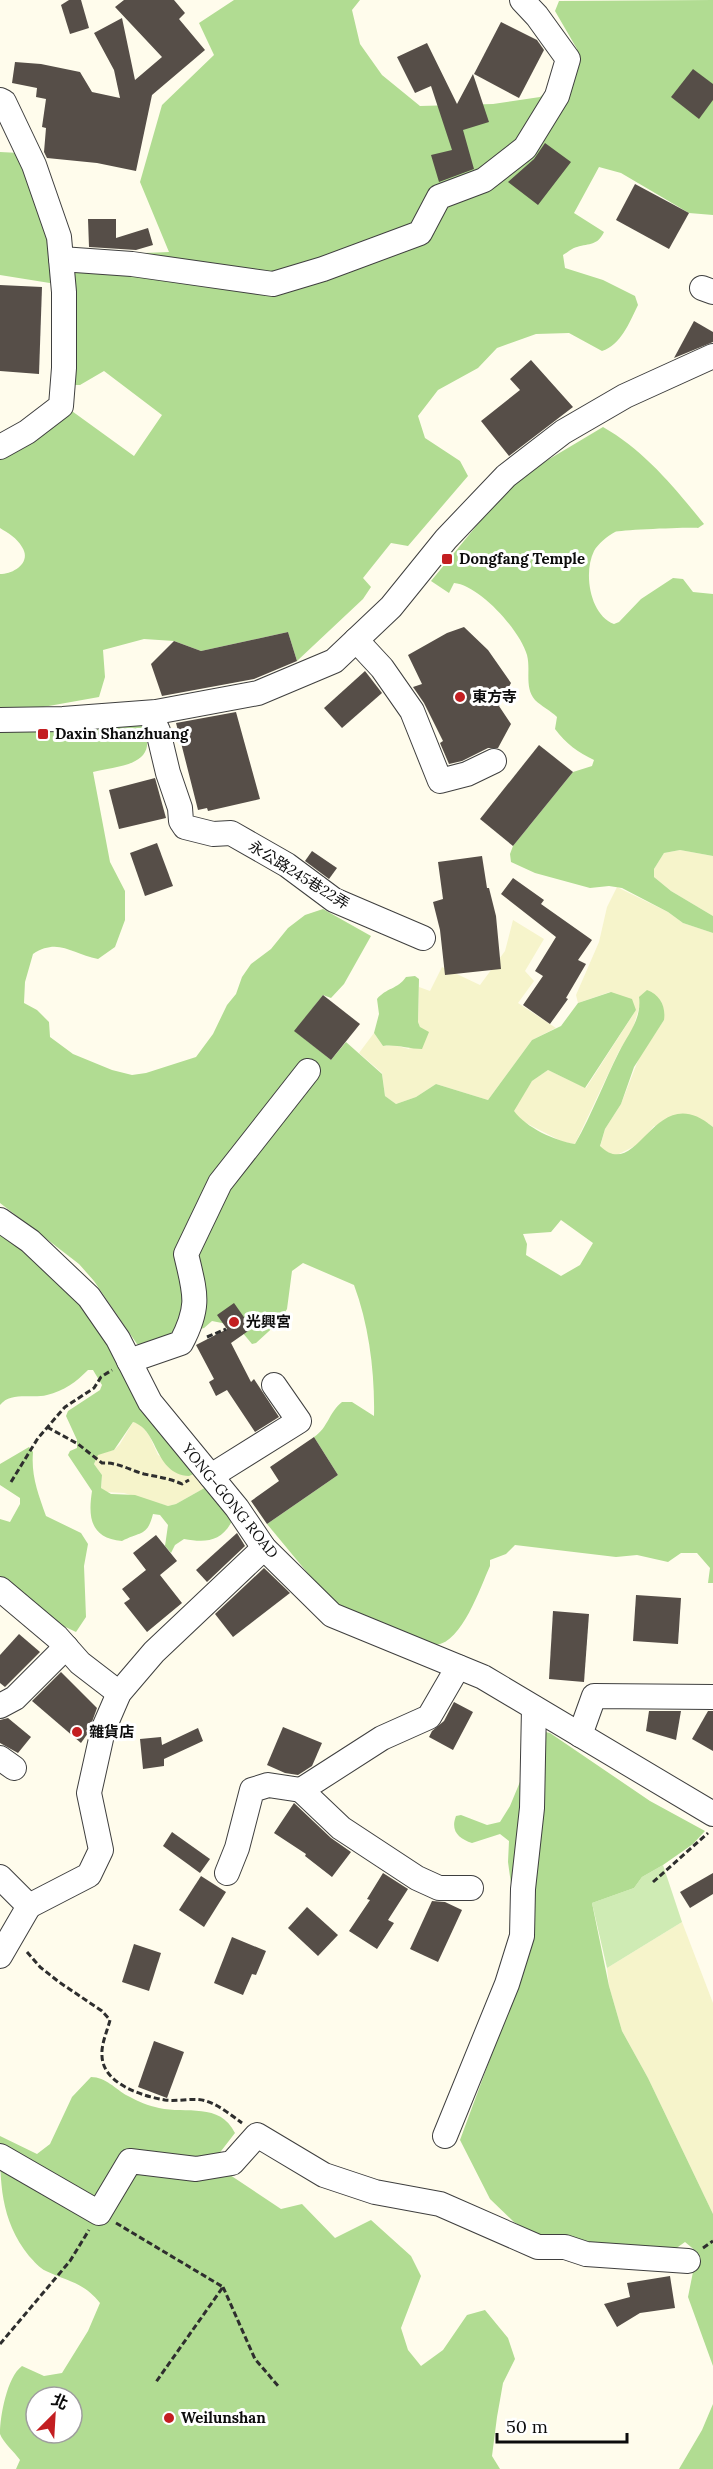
<svg xmlns="http://www.w3.org/2000/svg" width="713" height="2469" font-family="Lora,'Noto Sans TC',serif">
	<rect width="100%" height="100%" fill="#fffcec"/>
	<g fill="#f6f4cb">
		<path d="M680,850L713,856V916L671,891L654,877V869L664,853Z"/>
		<path d="M617,887L668,912L683,923L713,933V1127L708,1123L654,1126L639,1144L615,1156L607,1153L600,1147L605,1129L621,1104L639,1058L664,1020L661,1001L639,997L640,1005L632,1031L619,1051L575,1144L563,1142L522,1121L513,1111L532,1081L548,1070L586,1088L636,1010L610,992L578,1003L576,995L599,942L607,907Z"/>
		<path d="M513,920L544,939L525,971L534,981L518,1003L556,1028L532,1040L488,1100L436,1084L416,1097L396,1104L385,1096L382,1073L359,1053L374,1033L383,1046L394,1045L409,1049L420,1027L418,1022L419,987L430,991L442,967L480,985L505,951Z"/>
		<path d="M133,1422L140,1424L149,1435L158,1455L196,1473L208,1486L176,1504L168,1506L124,1493L106,1492L101,1488L102,1475L94,1464L98,1454L114,1450L120,1444Z"/>
		<path d="M682,1922L713,2003V2214L648,2078L622,2031L609,1986L607,1968Z"/>
	</g>
	<path fill="#cfebb4" d="M663,1865L682,1922L607,1968L592,1903L634,1888L642,1877Z"/>
	<g fill="#b1dc92" fill-rule="evenodd">
		<path d="M234,0H360L352,10L360,44L382,75L420,106L493,104L540,97L576,65L577,49L555,11L559,1L713,0V215L689,213L621,173L599,167L574,213L604,232C597,246 590,243 577,247C572,248 568,252 563,255L565,268L603,280L635,296L638,305C629,323 621,345 602,351L569,333L536,334L497,348L478,368L438,390L418,416L425,438L460,461L468,476L408,546L391,543L363,578L371,587L363,599L297,661L288,632L201,651L174,641L144,639L103,650L105,677L99,697L43,707L0,711V574C14,574 32,562 22,547C17,538 8,533 0,528V438L58,401L134,456L162,415L104,371L80,385H71L56,284L0,275V152L39,154L69,256L169,252L140,182L162,105L214,55L199,23Z"/>
		<path d="M603,427C644,450 675,488 704,524L698,528C689,527 619,530 615,532C607,536 598,544 594,551C583,573 590,615 614,624L619,622L641,599L673,578L683,579L693,592L713,594V856L680,850L664,853L654,869V877L671,891L713,916V933L683,923L668,912L622,888L609,886L590,888L535,873L511,862L510,854L513,846L573,772L592,766L594,760C578,752 566,744 555,729L557,717C551,711 541,706 535,700C524,687 531,670 527,655C520,630 479,585 454,583L449,593L431,581L501,496L536,467Z"/>
		<path d="M142,724C147,732 148,736 147,746C144,767 110,767 93,772L110,862L125,891V920L115,947L98,959C73,955 59,937 33,954L25,982L24,1003L37,1010L49,1022L50,1037L73,1054L112,1070L132,1075L146,1073L196,1057L213,1034L227,1005L236,994L242,977L251,964L271,949L288,928L305,915L323,909L371,936L344,984L331,998L323,995L295,1031L331,1060L346,1042L382,1074L385,1096L396,1104L416,1097L436,1084L488,1100L532,1040L561,1026L578,1003L611,992L632,999L636,1010L585,1088L548,1070L532,1081L514,1111C527,1128 553,1140 575,1144C592,1114 604,1082 619,1052C628,1034 642,1019 639,997L647,990C660,995 666,1006 664,1020L634,1067L621,1104L605,1129L600,1146C639,1184 654,1077 713,1127V1583H708L710,1568L697,1553H681L668,1562L637,1555L616,1557L515,1545L506,1554L490,1560V1566C480,1588 462,1642 436,1645L338,1607L325,1594L267,1524L338,1475L314,1437C328,1428 329,1412 342,1402H352L374,1416C375,1373 369,1325 354,1285L303,1263L292,1271L287,1309L279,1322L256,1343L252,1344L237,1326L212,1321L204,1328L176,1336L151,1348L137,1344L94,1281L79,1264L0,1203V729ZM561,1220L593,1243L580,1265L561,1276L526,1255L527,1244L523,1234L551,1232Z"/>
		<path d="M415,976L419,979L418,1022L420,1027L429,1032L422,1049C408,1049 396,1044 383,1046L374,1033L379,1014L377,999C386,988 398,989 406,977Z"/>
		<path d="M0,1231L26,1251L102,1326L124,1378L142,1411L196,1473L189,1476C154,1474 159,1430 133,1422L114,1450L98,1455L94,1464L102,1475L101,1488L111,1494L135,1495L168,1506L176,1504L208,1486L233,1519C222,1542 206,1543 184,1539L175,1545L171,1553L165,1546L168,1525L160,1515L153,1514C147,1537 141,1531 122,1541C90,1538 88,1517 92,1491L68,1455L70,1451L77,1448V1440L66,1416L68,1411L100,1390L102,1385L93,1370H88C76,1382 64,1391 47,1395C32,1399 11,1391 0,1405Z"/>
		<path d="M29,1447L33,1452C31,1476 38,1493 46,1516L81,1533L88,1544L84,1566L86,1617L76,1632L55,1622L0,1583V1519L10,1522L20,1504V1498L0,1485V1464Z"/>
		<path d="M541,1731L550,1733L650,1801L705,1831L693,1844L663,1865L642,1877L634,1888L592,1903L609,1986L622,2031L648,2078L713,2214V2366L688,2297L697,2252L685,2242L668,2254L536,2236L514,2222L490,2199L460,2140L517,1986L514,1906L508,1862L509,1841L500,1834L472,1843C459,1839 450,1831 456,1816L461,1815L487,1825L500,1822L510,1806Z"/>
		<path d="M91,2077C106,2077 115,2089 128,2096C137,2101 149,2106 159,2108C186,2114 220,2102 235,2133L218,2155L227,2173L281,2209L302,2204L335,2238L371,2220L411,2256L421,2276L401,2328L408,2350L421,2366L443,2350L467,2315L485,2310L508,2338L515,2359L503,2383L497,2417L492,2456L500,2469H16L20,2460C15,2453 3,2442 0,2434C0,2416 7,2377 22,2366L44,2376L62,2373L88,2331L100,2303C83,2282 69,2282 46,2271C39,2268 34,2261 29,2256C0,2219 0,2183 0,2136L37,2154L50,2144L72,2097ZM36,2397H72V2433H36Z"/>
		<path d="M713,2404V2469H679L702,2430Z"/>
	</g>
	<g fill="#564e48">
		<path d="M69,0H81L89,28L70,34L61,5Z"/>
		<path d="M124,0H174L185,13L179,19L205,50L152,95L136,171L97,163L47,158L44,152L46,128L42,127L46,99L36,97L37,88L12,83L15,62L41,64L80,72L92,92L120,98L114,70L94,33L122,18L135,80L162,57L115,7Z"/>
		<path d="M501,22L537,40L544,50L519,98L474,74Z"/>
		<path d="M427,43L457,104L473,74L489,122L463,130L474,169L439,182L431,155L452,150L431,86L415,93L397,57Z"/>
		<path d="M693,69L713,84V100L699,119L671,97Z"/>
		<path d="M545,143L571,162L538,205L508,182L534,159Z"/>
		<path d="M635,184L689,213L669,249L616,220Z"/>
		<path d="M88,219H116V238L148,228L153,245L136,250L89,247Z"/>
		<path d="M0,285L42,287L39,374L0,371Z"/>
		<path d="M694,321L713,332V342L674,358Z"/>
		<path d="M531,360L573,407L509,456L481,421L520,390L510,379Z"/>
		<path d="M464,627L488,650L511,683L499,706L511,724L498,748H488L462,761L449,764L440,743L443,741L424,703L413,687L422,684L408,655L447,633Z"/>
		<path d="M288,632L297,661L254,679L162,696L151,664L174,641L201,651Z"/>
		<path d="M365,671L382,693L342,728L324,708Z"/>
		<path d="M236,712L260,799L208,811L207,808L198,810L176,723Z"/>
		<path d="M539,745L573,772L513,846L480,819Z"/>
		<path d="M155,778L166,818L119,829L109,790Z"/>
		<path d="M157,843L173,886L145,896L130,853Z"/>
		<path d="M312,851L337,868L329,879L305,861Z"/>
		<path d="M482,856L487,888H489L496,916L501,969L445,975L440,930L433,902L443,899L438,862Z"/>
		<path d="M513,878L544,900L541,904L592,940L578,960L586,964L566,998L568,999L550,1024L523,1005L543,976L535,971L556,937L501,894Z"/>
		<path d="M323,995L360,1024L331,1060L294,1031Z"/>
		<path d="M234,1303L246,1320L256,1315L261,1322L231,1343L251,1382L254,1379L279,1417L255,1432L227,1390L216,1396L209,1382L214,1379L196,1345L227,1329L217,1315Z"/>
		<path d="M314,1437L338,1475L267,1524L251,1501L279,1481L270,1467Z"/>
		<path d="M237,1533L245,1546L207,1582L196,1570Z"/>
		<path d="M156,1535L177,1561L160,1575L182,1603L147,1632L124,1603L130,1599L122,1589L146,1570L133,1553Z"/>
		<path d="M264,1568L290,1593L233,1637L215,1614Z"/>
		<path d="M636,1595L681,1598L678,1644L633,1641Z"/>
		<path d="M553,1611L589,1614L584,1682L549,1679Z"/>
		<path d="M19,1634L40,1652L5,1687L0,1683V1655Z"/>
		<path d="M61,1672L97,1708L88,1733L81,1743L32,1701Z"/>
		<path d="M454,1702L473,1712L453,1750L429,1737L432,1731L444,1721Z"/>
		<path d="M649,1711H681L676,1740L646,1731Z"/>
		<path d="M708,1711H713V1751L692,1739Z"/>
		<path d="M8,1718L31,1737L18,1753L0,1743V1720Z"/>
		<path d="M283,1727L322,1743L312,1766L298,1775L285,1773L267,1765Z"/>
		<path d="M198,1728L203,1741L164,1759V1766L143,1769L140,1739L161,1737L162,1745Z"/>
		<path d="M294,1803L331,1838L351,1852L332,1877L305,1856L306,1854L274,1833Z"/>
		<path d="M172,1832L210,1859L200,1873L163,1846Z"/>
		<path d="M383,1873L408,1889L388,1920L394,1923L377,1949L349,1931L370,1900L367,1899Z"/>
		<path d="M713,1873V1894L690,1908L680,1892Z"/>
		<path d="M201,1876L226,1892L204,1927L179,1910Z"/>
		<path d="M432,1901L445,1902L462,1910L438,1962L410,1949Z"/>
		<path d="M307,1907L338,1935L318,1956L288,1928Z"/>
		<path d="M232,1937L266,1951L256,1975L252,1974L243,1995L214,1983Z"/>
		<path d="M134,1944L161,1953L149,1991L122,1982Z"/>
		<path d="M154,2041L184,2052L167,2098L138,2087Z"/>
		<path d="M670,2276L675,2308L640,2313L617,2327L604,2304L630,2297L627,2283Z"/>
	</g>
	<g fill="none" stroke-linecap="round" stroke-linejoin="round">
		<g stroke="#3f3f3f" stroke-width="26">
			<g id="minor">
				<path d="M0,100L4,102L34,165L59,237L64,292V368L61,406L27,432L0,447"/>
				<path d="M61,259L132,264L273,284L323,269L420,233L439,197L484,180L525,148L557,96L568,59L537,16L522,0"/>
				<path d="M702,288L713,292"/>
				<path d="M356,640L382,668L412,711L440,781L467,774L494,761"/>
				<path d="M150,713L158,731L168,773L180,808L181,821L185,827L213,834L231,833L287,865L334,900L423,938"/>
				<path d="M0,720L63,719L156,712L258,693L334,661L391,607L446,539L506,476L563,432L625,396L713,356"/>
				<path d="M0,1220L30,1241L89,1297L118,1339L150,1402L237,1508L264,1548L332,1615L483,1677L713,1814"/>
				<path d="M129,1361L181,1343C201,1305 195,1293 186,1254L220,1183L308,1071"/>
				<path d="M211,1476L299,1421L274,1385"/>
				<path d="M0,1589L57,1637L80,1663L119,1693"/>
				<path d="M458,1667L429,1717L382,1738L301,1790L341,1828L417,1878L439,1888H471"/>
				<path d="M0,1706L15,1698L66,1647"/>
				<path d="M580,1735L594,1696L713,1697"/>
				<path d="M0,1758L14,1768"/>
				<path d="M227,1873L237,1848L252,1790L268,1785L301,1790"/>
				<path d="M0,1877L29,1906L0,1956"/>
				<path d="M29,1906L89,1875L101,1850L89,1793L103,1730L119,1693L154,1652L264,1548"/>
				<path d="M445,2136L507,1984L522,1936L523,1889L532,1808L534,1708"/>
				<path d="M0,2156L99,2213L130,2161L196,2169L232,2163L257,2135L324,2175L375,2192L440,2204L538,2247H565L586,2254L688,2261"/>
			</g>
		</g>
		<g stroke="#2e2e2e" stroke-width="3" stroke-dasharray="6 3" stroke-linecap="butt">
			<path d="M207,1337L226,1329"/>
			<path d="M47,1427L78,1444L102,1463C117,1462 130,1470 144,1474C158,1477 169,1478 182,1484L189,1480"/>
			<path d="M11,1482L38,1438L65,1407L94,1388L101,1377L112,1370"/>
			<path d="M653,1882L708,1833"/>
			<path d="M27,1952L40,1967L59,1982L102,2011L110,2020C107,2032 101,2044 102,2056C103,2084 142,2096 165,2100C179,2102 193,2097 206,2101C219,2105 231,2115 242,2123"/>
			<path d="M116,2223L223,2287L156,2382"/>
			<path d="M703,2248L713,2241"/>
			<path d="M223,2287L255,2359L279,2387"/>
			<path d="M0,2344L70,2261L89,2230"/>
		</g>
		<use href="#minor" stroke="#fff" stroke-width="24"/>
	</g>
	<g fill="#c31e21" stroke="#fff" stroke-width="2">
		<rect x="441" y="553" width="12" height="12" rx="3"/>
		<circle cx="460" cy="697" r="6"/>
		<rect x="37" y="728" width="12" height="12" rx="3"/>
		<circle cx="234" cy="1322" r="6"/>
		<circle cx="77" cy="1732" r="6"/>
		<circle cx="169" cy="2418" r="6"/>
	</g>
	<g text-anchor="middle" stroke-width="6" stroke-linejoin="round" paint-order="stroke">
		<g font-size="15" font-weight="bold" fill="#0c0c0c" stroke="#fff" text-anchor="start">
			<text x="459" y="564">Dongfang Temple</text>
			<text x="472" y="702">東方寺</text>
			<text x="55" y="739">Daxin Shanzhuang</text>
			<text x="246" y="1327">光興宮</text>
			<text x="89" y="1737">雜貨店</text>
			<text x="181" y="2423">Weilunshan</text>
		</g>
		<g font-size="15" fill="#0c0c0c" stroke="#fff">
			<text transform="translate(299 875) rotate(32)" y="5">永公路245巷22弄</text>
			<text transform="translate(230 1501) rotate(51)" y="5">YONG-GONG ROAD</text>
		</g>
	</g>
	<g transform="translate(54 2415) rotate(24)"><circle r="28" fill="#ffffff" stroke="#9e9e9e" stroke-width="1.5"/>
	<path d="M0-4.5L10 22L0 15L-10 22Z" fill="#c31e21"/>
	<text y="-9" font-size="16" font-weight="bold" text-anchor="middle" fill="#0c0c0c">北</text>
	</g>
	<path d="M497 2433v9h130v-9" fill="none" stroke="#0c0c0c" stroke-width="3"/>
	<text x="506" y="2433" font-size="18" fill="#0c0c0c" stroke="#ffffff" stroke-width="4.5" paint-order="stroke">50 m</text>
</svg>
